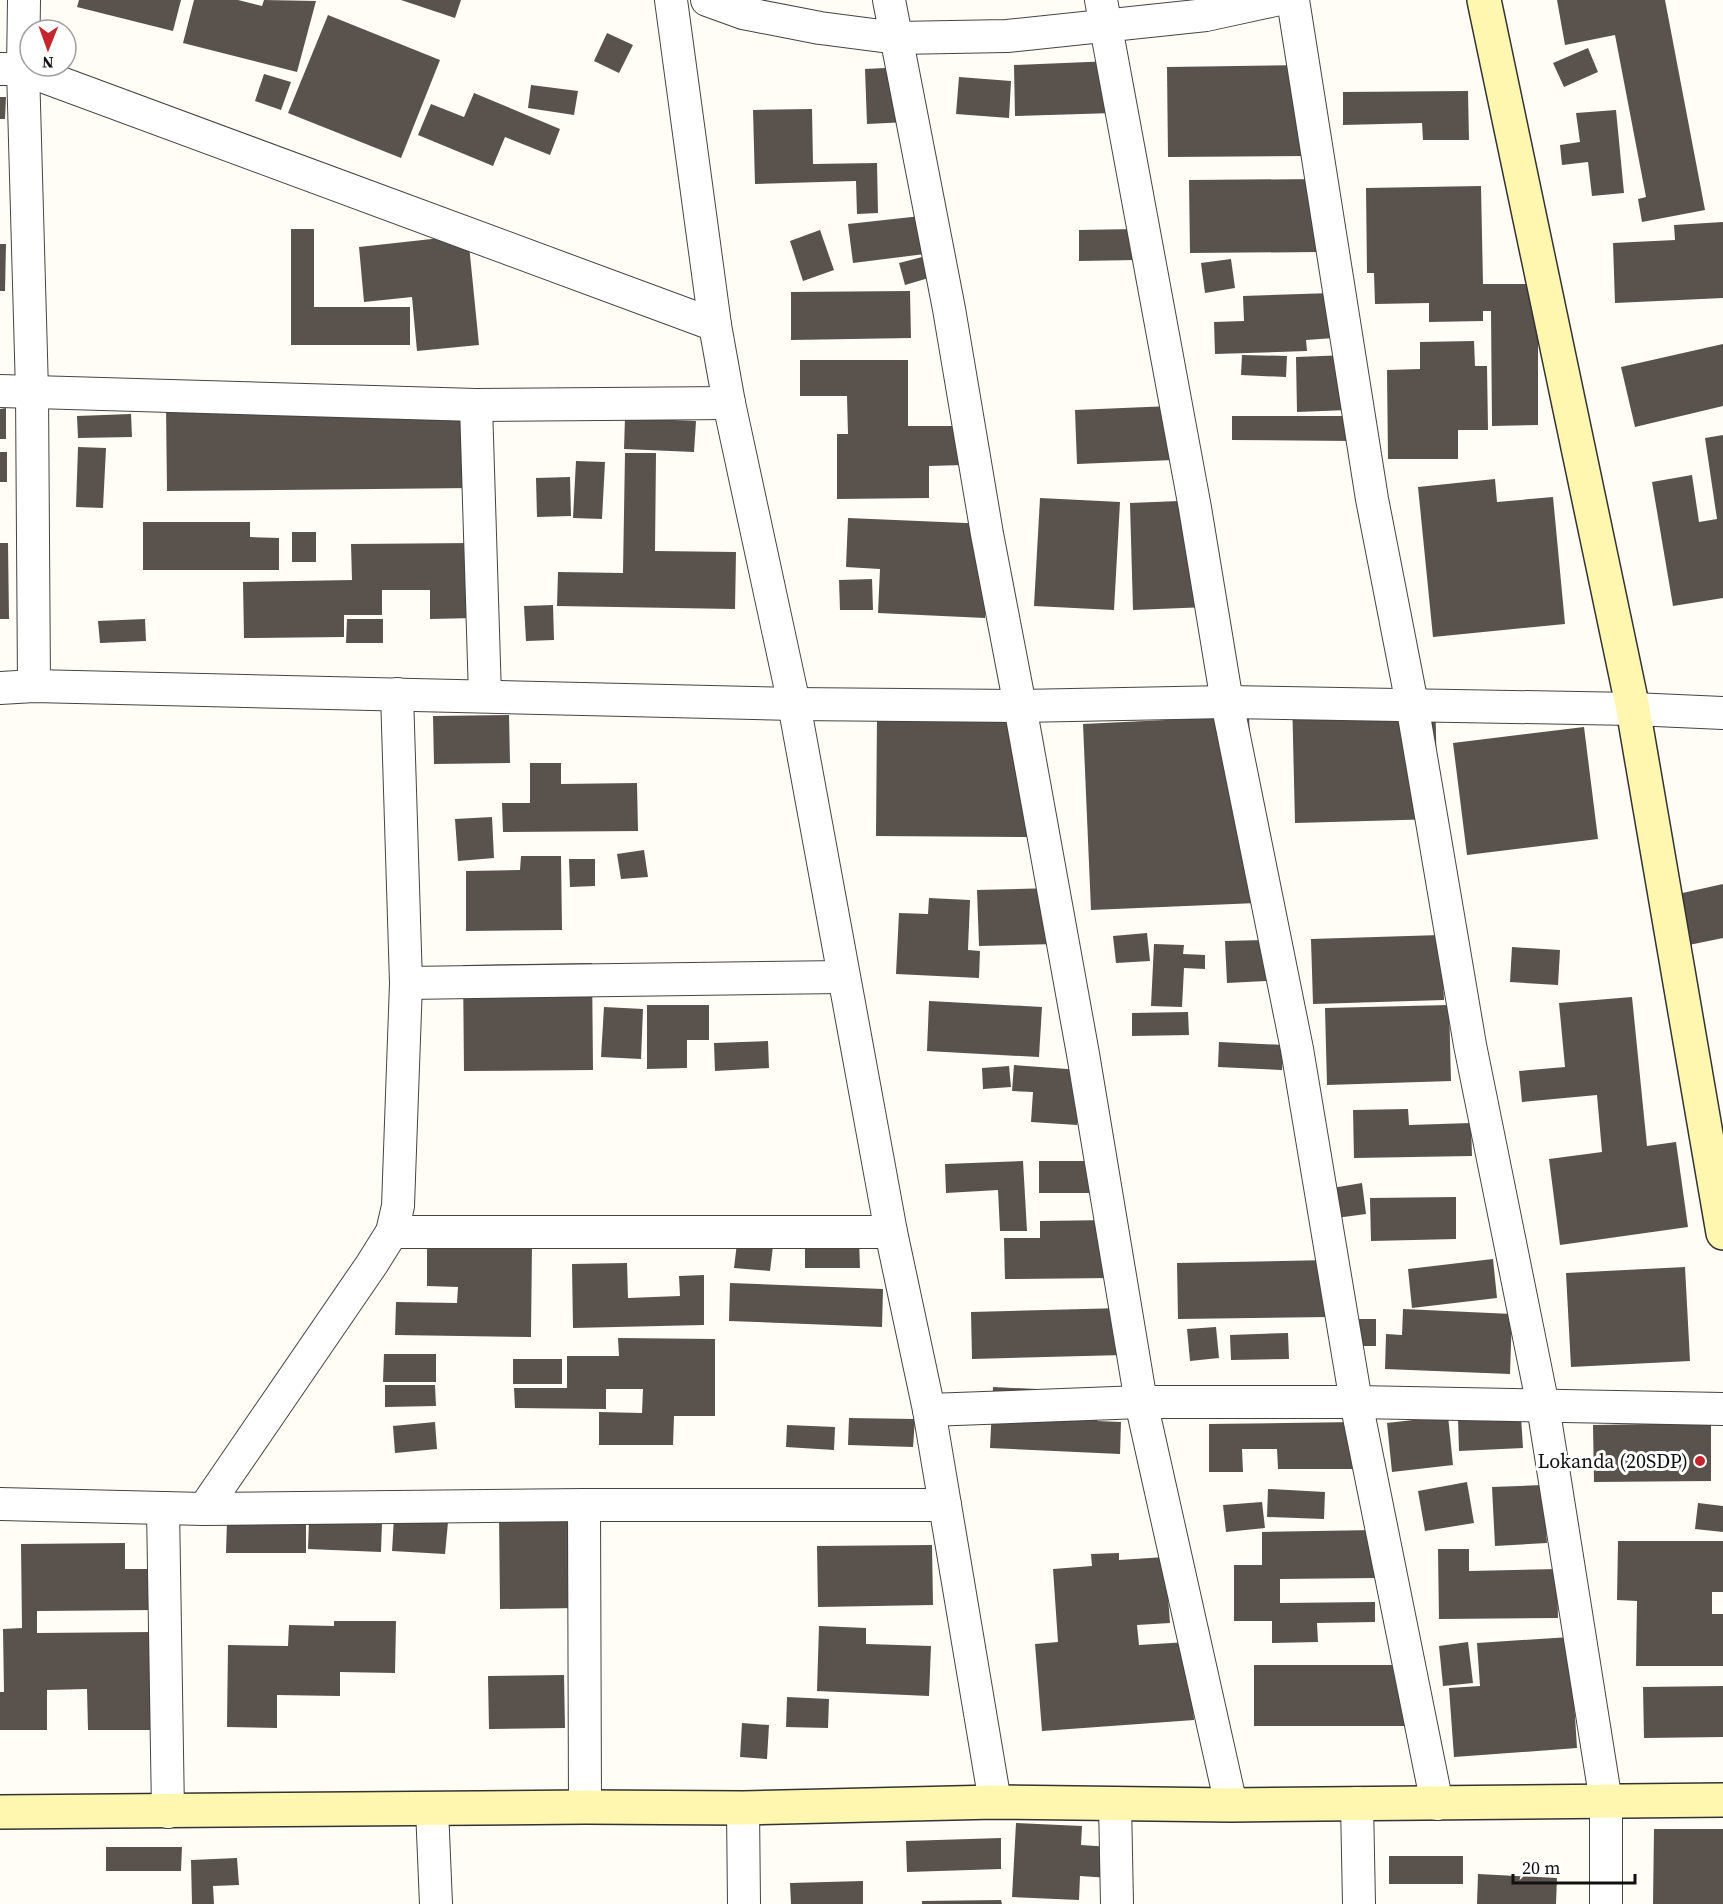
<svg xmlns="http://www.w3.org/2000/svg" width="1723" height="1904" font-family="'Source Serif 4',serif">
	<rect width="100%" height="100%" fill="#fffdf5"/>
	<g fill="#5a524d">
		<path d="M79,0H181L173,31L77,7Z"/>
		<path d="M194,0H238L262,6L264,0L316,1L297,72L183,43Z"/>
		<path d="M401,0H461L455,18Z"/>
		<path d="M1557,0H1665L1705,210L1642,222L1638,199L1646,197L1615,35L1565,45Z"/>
		<path d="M328,15L440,60L401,158L288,113Z"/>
		<path d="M607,33L633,45L619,73L594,61Z"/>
		<path d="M1588,48L1598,72L1564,87L1553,63Z"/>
		<path d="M1112,61L1114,113L1015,116L1014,65Z"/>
		<path d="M1305,65L1307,156L1168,157L1167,67Z"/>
		<path d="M906,67L908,122L867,124L865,69Z"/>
		<path d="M264,74L291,82L281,110L255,101Z"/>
		<path d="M959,77L1011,81L1009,118L956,114Z"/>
		<path d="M531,85L578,91L574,115L528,108Z"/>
		<path d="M1468,91L1469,140H1423L1422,123L1343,125V92Z"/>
		<path d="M474,93L560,129L550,155L505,137L493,166L418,135L431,104L464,117Z"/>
		<path d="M0,97H6L5,119H0Z"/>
		<path d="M812,109L813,164L877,163L878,213L857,214L856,181L755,184L753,110Z"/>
		<path d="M1616,110L1624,193L1592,196L1588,162L1562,165L1560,145L1580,142L1576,113Z"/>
		<path d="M1319,179L1320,252L1190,253L1189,180Z"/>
		<path d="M1481,186L1483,284H1538V425L1492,426L1491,311H1483V321L1429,322V303L1375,304L1374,273H1367L1366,188Z"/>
		<path d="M921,216L925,254L853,263L848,224Z"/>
		<path d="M1723,222V298L1615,303L1613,243L1675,240L1674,225Z"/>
		<path d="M291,229H314V307H410V345H291Z"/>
		<path d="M1136,229V260L1079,261V230Z"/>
		<path d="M820,230L834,270L803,281L790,241Z"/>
		<path d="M468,235L479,345L417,351L412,297L364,302L359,247Z"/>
		<path d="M0,244H6L5,291H0Z"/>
		<path d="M926,256L932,277L905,285L899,263Z"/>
		<path d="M1231,259L1235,288L1205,293L1201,263Z"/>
		<path d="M910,291L911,338L791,340V292Z"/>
		<path d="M1332,293L1334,338L1306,340L1307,351L1215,354L1214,322L1244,321L1243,296Z"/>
		<path d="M1474,341L1475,366H1487L1488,430H1458V459H1388L1387,370L1420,369V342Z"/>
		<path d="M1723,344V406L1635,427L1621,367Z"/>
		<path d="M1242,355L1287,356L1286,377L1241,375Z"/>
		<path d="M1347,355L1348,410L1297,412L1296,357Z"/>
		<path d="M800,360H908V426H963V465L929,466V498L837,499V434H848L847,396H800Z"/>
		<path d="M472,401L473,488L167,491L166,405Z"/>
		<path d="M1171,406L1173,460L1077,464L1075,410Z"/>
		<path d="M6,408V439H0V409Z"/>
		<path d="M131,414L132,437L78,438L77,416Z"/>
		<path d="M1232,416H1353V441L1232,440Z"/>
		<path d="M625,418L696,421L694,452L624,449Z"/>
		<path d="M1723,435V598L1673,606L1652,482L1692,475L1699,522L1717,519L1705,438Z"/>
		<path d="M78,447L106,448L103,508L76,507Z"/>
		<rect x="0" y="452" width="7" height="30"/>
		<path d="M625,453H656L655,551L736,552L735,609L557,606L558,572L623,573Z"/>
		<path d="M576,461L605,462L602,519L573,518Z"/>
		<path d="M570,477L571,516L537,517L536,478Z"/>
		<path d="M1495,479L1497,502L1553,497L1565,624L1433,637L1418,487Z"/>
		<path d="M1040,498L1120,502L1114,610L1034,606Z"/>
		<path d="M1204,500L1208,607L1133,610L1130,503Z"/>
		<path d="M848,518L989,524L985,618L878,613L880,569L846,567Z"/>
		<path d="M143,522H250V537L279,538V570H143Z"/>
		<rect x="292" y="532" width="24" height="30"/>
		<path d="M0,543H8L9,619H0Z"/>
		<path d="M474,543L475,618L430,619V590H382V615H344V637L244,638L243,582L352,580L351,544Z"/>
		<path d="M872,579L873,610H840L839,580Z"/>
		<path d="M553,605L554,640L526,641L524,606Z"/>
		<path d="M145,619L146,641L100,643L98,621Z"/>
		<path d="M347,619H383V643H346Z"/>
		<path d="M1435,692L1438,819L1295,823L1292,696Z"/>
		<path d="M509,715L510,763L434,764L433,716Z"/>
		<path d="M877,715H1031L1030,837L876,836Z"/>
		<path d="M1249,716L1257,903L1091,910L1083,724Z"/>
		<path d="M1584,727L1598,839L1467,855L1453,743Z"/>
		<path d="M530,763H561V784L637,783L638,831L503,832L502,803H530Z"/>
		<path d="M492,817L494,858L458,861L455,819Z"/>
		<path d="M644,850L648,877L621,879L617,854Z"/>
		<path d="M521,856H561L562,930L466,931V871L520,870Z"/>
		<path d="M569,859H595V886L570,887Z"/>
		<path d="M1723,884V938L1689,945L1678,894Z"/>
		<path d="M1055,888L1056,944L979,946L977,890Z"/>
		<path d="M929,898L970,900L968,950L980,951L979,978L896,974L899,913L928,914Z"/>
		<path d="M1147,933L1150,961L1116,963L1113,936Z"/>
		<path d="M1441,935L1444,1000L1313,1004L1311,939Z"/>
		<path d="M1264,940L1266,981L1227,983L1225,941Z"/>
		<path d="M1154,944L1184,945L1183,954L1205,955V969L1184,968L1182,1007L1151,1006Z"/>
		<path d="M1512,947L1560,950L1558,985L1510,982Z"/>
		<path d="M592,963L593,1070L464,1071L463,965Z"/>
		<path d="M1632,997L1647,1146L1676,1142L1688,1227L1560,1245L1549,1159L1602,1152L1597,1095L1522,1102L1519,1071L1565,1067L1559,1003Z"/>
		<path d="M929,1001L1042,1007L1039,1057L927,1051Z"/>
		<path d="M647,1005H709V1040H687V1068L647,1069Z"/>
		<path d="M1449,1005L1451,1081L1327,1085L1325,1008Z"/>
		<path d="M604,1007L643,1009L641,1059L601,1057Z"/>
		<path d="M1188,1012L1189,1035L1132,1036V1013Z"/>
		<path d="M768,1041L769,1068L715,1071L714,1043Z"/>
		<path d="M1219,1042L1284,1045L1282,1070L1218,1067Z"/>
		<path d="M1014,1065L1081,1070L1077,1125L1031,1122L1033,1092L1012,1091Z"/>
		<path d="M1009,1066L1011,1087L983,1089L982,1068Z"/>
		<path d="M1408,1109L1409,1125L1471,1123L1472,1156L1354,1158L1353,1110Z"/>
		<path d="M1023,1161L1027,1231H1000L998,1190L946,1193L945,1164Z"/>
		<rect x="1039" y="1161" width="60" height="32"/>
		<path d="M1362,1183L1366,1214L1336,1218L1332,1188Z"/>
		<path d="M1456,1197V1239L1371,1241L1370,1198Z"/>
		<path d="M1111,1220L1112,1278L1005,1279L1004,1238H1040V1221Z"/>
		<path d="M859,1240L860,1268H805V1242Z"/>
		<path d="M427,1242L532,1243L531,1337L395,1335L396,1302L457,1303L458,1287L427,1286Z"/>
		<path d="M737,1243L773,1246L770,1271L734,1268Z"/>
		<path d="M1493,1259L1497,1298L1412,1308L1408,1269Z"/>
		<path d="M1330,1260V1317L1178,1319L1177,1263Z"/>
		<path d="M627,1263L628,1298L680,1296L679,1276L704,1275V1325L573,1328L572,1264Z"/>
		<path d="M1685,1267L1690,1361L1571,1367L1566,1273Z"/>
		<path d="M730,1283L883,1289L882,1327L729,1321Z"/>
		<path d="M1123,1308L1124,1355L972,1359L971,1312Z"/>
		<path d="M1403,1309L1512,1314L1510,1374L1385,1369L1386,1334L1402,1335Z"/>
		<rect x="1345" y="1319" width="31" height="27"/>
		<path d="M1216,1327L1219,1358L1190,1361L1187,1329Z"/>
		<path d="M1288,1333L1289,1359L1231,1360L1230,1335Z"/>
		<path d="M618,1338L715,1339V1416H674L673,1445H599V1412L642,1413L643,1389H606V1409L515,1408L514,1388H567V1356H619Z"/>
		<path d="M384,1354H436V1382H383Z"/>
		<rect x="513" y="1359" width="49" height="25"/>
		<path d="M385,1385H435L436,1406L385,1407Z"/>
		<path d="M993,1387L1099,1392L1097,1421L1121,1422L1120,1454L990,1448Z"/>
		<path d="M1448,1416L1453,1465L1392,1472L1387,1423Z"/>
		<path d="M1521,1416L1523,1448L1459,1451L1458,1418Z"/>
		<path d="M849,1418L915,1419L913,1447L848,1445Z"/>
		<path d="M435,1422L437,1449L395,1453L393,1426Z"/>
		<path d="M1356,1422L1357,1469H1278L1277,1449H1242L1243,1472H1209V1424Z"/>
		<path d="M1711,1423V1481L1594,1482L1593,1425Z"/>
		<path d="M787,1425L835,1427L834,1450L786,1447Z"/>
		<path d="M1467,1482L1474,1523L1425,1531L1418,1491Z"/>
		<path d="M1543,1485L1547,1543L1495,1546L1492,1487Z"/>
		<path d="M1268,1489L1325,1492L1324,1519L1267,1517Z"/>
		<path d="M1262,1502L1265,1528L1226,1532L1223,1505Z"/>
		<path d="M1698,1503L1723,1506V1532L1695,1529Z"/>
		<path d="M499,1514H578V1608L500,1609Z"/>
		<path d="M394,1518L448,1522L445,1554L392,1551Z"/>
		<path d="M227,1520H306V1553H226Z"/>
		<path d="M309,1520L382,1522L381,1552L308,1549Z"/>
		<path d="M1376,1530L1377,1578L1280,1579V1603L1375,1602V1622L1317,1623L1318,1642L1272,1643V1621H1234V1565H1262V1532Z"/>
		<path d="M1618,1541H1723V1592H1712V1614H1723V1666H1636L1637,1601L1617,1600Z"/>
		<path d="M125,1543V1569H155L156,1610L37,1611V1633L153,1632L154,1730H88L87,1689L47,1690V1730H0V1692H4L3,1629L22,1628L21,1544Z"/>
		<path d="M932,1545L933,1605L818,1607L817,1546Z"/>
		<path d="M1438,1549H1469V1571L1557,1569L1558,1618L1439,1619Z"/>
		<path d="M1119,1553V1560L1165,1557L1170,1623L1137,1625L1139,1645L1188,1642L1194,1720L1042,1731L1035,1644L1058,1642L1053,1569L1092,1566L1091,1554Z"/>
		<path d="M334,1621H396L395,1673L340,1672V1696L277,1695V1728L227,1727L228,1645L288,1646L289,1625L334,1626Z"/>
		<path d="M819,1626L866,1628V1644L931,1646L929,1696L817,1691Z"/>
		<path d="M1570,1637L1577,1748L1454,1757L1449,1688L1480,1686L1477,1643Z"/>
		<path d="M1468,1642L1473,1683L1443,1686L1439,1646Z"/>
		<rect x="1254" y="1665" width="152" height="61"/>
		<path d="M564,1675L565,1728L489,1729L488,1676Z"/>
		<path d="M1723,1686V1737L1644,1738L1643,1687Z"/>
		<path d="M787,1697L829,1699L828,1728L786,1727Z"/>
		<path d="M742,1723L769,1725L767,1759L740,1757Z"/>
		<path d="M1016,1823L1082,1826L1081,1845L1125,1848L1124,1879L1080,1876L1079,1900L1012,1897Z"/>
		<path d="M1654,1829H1723V1904H1653Z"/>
		<path d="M1001,1838V1869L907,1872L906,1841Z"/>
		<path d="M106,1847H182L181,1871H106Z"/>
		<rect x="1389" y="1856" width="74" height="28"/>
		<path d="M237,1858L239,1885L213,1886L214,1904H192L191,1860Z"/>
		<path d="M1478,1874L1557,1878L1556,1904H1477Z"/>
		<path d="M863,1881V1904H791L790,1883Z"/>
		<path d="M1001,1900L1002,1904H922V1901Z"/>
	</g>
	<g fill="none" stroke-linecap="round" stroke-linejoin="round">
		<g stroke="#444" stroke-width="34">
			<g id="street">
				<path d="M24,0L23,69L32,391L34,686"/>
				<path d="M671,0L715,325L729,403L794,704L891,1232L929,1410L995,1802"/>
				<path d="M707,0L743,13L820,28L897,38L1007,36L1206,15L1275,0"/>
				<path d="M889,0L949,309L987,534L1020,706L1083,1054L1141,1402L1231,1805"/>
				<path d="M1101,0L1195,508L1227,702L1297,1049L1356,1402L1437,1804"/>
				<path d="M1293,0L1372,499L1412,704L1470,1045L1543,1406L1606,1802V1904"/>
				<path d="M0,69H23L715,325"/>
				<path d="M0,391L476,405L729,403"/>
				<path d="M476,405L485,696"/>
				<path d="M0,688L34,686L794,704L1020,706L1227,702L1633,709L1723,713"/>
				<path d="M406,983L843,977"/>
				<path d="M392,1232H891"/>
				<path d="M929,1410L1141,1402H1356L1723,1409"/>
				<path d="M0,1504L204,1509L584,1505H945"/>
				<path d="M584,1505L585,1807"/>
				<path d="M163,1508L168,1812"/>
				<path d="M204,1509L372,1264L392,1232L398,1206L406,983L397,694"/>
				<path d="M1115,1803L1117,1904"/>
				<path d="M1357,1803L1359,1904"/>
				<path d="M743,1808L744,1904"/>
				<path d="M432,1809L436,1904"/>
			</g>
		</g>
		<g stroke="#333" stroke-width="36">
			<g id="secondary">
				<path d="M1484,0L1633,709L1723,1233"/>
				<path d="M0,1812L585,1807L743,1808L995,1802L1231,1805L1723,1800"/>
			</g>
		</g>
		<use href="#street" stroke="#fff" stroke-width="32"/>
		<use href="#secondary" stroke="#fff6b0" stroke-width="33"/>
	</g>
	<circle fill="#c4262e" stroke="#fff" stroke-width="2" cx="1700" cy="1461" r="6"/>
	<g text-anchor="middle" stroke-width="6" stroke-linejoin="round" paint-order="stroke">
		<g font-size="20" fill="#111" stroke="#fff" text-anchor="end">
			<text x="1688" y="1468">Lokanda (20SDP)</text>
		</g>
	</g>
	<g transform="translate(48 48) rotate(181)"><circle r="28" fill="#ffffff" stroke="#a0a0a0" stroke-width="1.5"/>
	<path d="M0-4.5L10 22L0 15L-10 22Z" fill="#c4262e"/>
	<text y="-9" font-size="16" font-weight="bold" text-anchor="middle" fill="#111111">N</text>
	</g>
	<path d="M1513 1874v9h122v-9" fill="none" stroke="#111111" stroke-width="3"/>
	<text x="1522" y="1874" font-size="18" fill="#111111" stroke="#ffffff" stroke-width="4.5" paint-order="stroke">20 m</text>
</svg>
